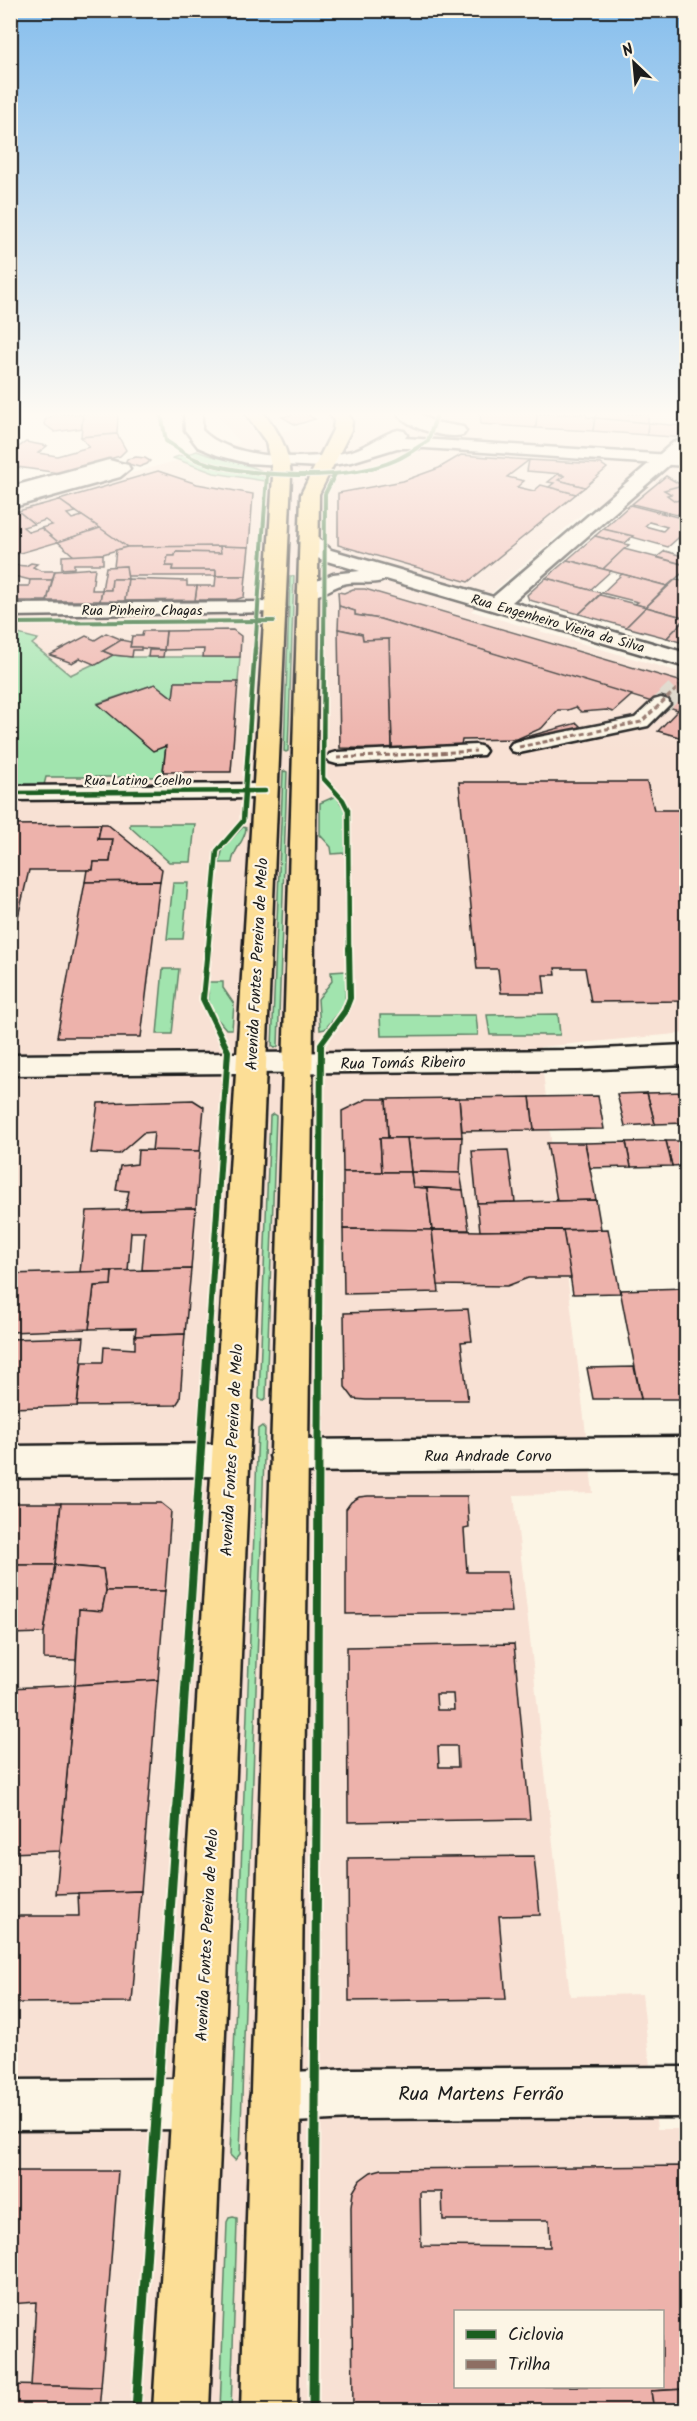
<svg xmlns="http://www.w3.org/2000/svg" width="697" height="2421" font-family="Kalam,sans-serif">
	<rect width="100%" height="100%" fill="#fcf5e5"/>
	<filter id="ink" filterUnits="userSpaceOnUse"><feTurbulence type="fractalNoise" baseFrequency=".0167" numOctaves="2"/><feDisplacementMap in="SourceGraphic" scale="12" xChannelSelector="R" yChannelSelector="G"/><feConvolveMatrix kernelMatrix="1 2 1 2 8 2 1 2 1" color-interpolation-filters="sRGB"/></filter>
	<g filter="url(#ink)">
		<path fill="#f8e1d4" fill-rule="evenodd" d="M217,414H239L259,438L345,414H686V524L591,506L471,611L686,674V1033L540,1047L593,1493L514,1495L570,1996L642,1994L657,2129H686V2410H11V507L240,443ZM456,2312H662V2386H456Z"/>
		<g fill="#a1e4ae" stroke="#5e8065" stroke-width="1.5">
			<path d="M197,451C216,459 255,464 267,474L223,467L187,454Z"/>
			<path d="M182,455L220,469L265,476L264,481L214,473L173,458Z"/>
			<path d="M290,576H294L288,751L286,752L284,751Z"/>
			<path d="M10,632L38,639L32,644L70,675L113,655L132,657H240L238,682H175L173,698L155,684L98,703L153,750L166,746L162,777H46L44,785H106L105,788L11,789Z"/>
			<path d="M285,771L287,772L278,1046L275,1048L272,1046L283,772Z"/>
			<path d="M336,796L345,810V853L332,854L331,847L320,835V803Z"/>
			<path d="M130,824H195L191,862H169L130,827Z"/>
			<path d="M243,827L246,828C245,842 233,849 232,863H219L223,848Z"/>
			<path d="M173,883H188L183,939H167Z"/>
			<path d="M163,969H179L172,1034H157Z"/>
			<path d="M346,971L345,1005L325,1029L320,1030L318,999L332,981L331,972Z"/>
			<path d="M208,982H223V988L234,1004L232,1029H226L209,1009Z"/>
			<path d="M558,1014L560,1035H490L487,1015Z"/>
			<path d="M380,1015H476L478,1035L381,1036Z"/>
			<path d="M273,1114L276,1116L266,1398L262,1401L259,1398L270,1116Z"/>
			<path d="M262,1426L265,1429L240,2154L235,2160L230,2155L258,1429Z"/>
			<path d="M233,2217L237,2218V2222L231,2410H220L227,2222L229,2218Z"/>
		</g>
		<g fill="#edb2ab" stroke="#1c1c1c" stroke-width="1.5" fill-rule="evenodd">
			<path d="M55,414L83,415L82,428L55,432L44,424L45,420Z"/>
			<path d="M118,414L117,434L81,437L83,414Z"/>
			<path d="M294,414H306L315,419L296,425L282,417Z"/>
			<path d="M480,414H537L536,428L481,424Z"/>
			<path d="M537,414H586L587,417L595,418L593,431L536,428Z"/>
			<path d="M596,414H648V423L595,418Z"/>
			<path d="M595,418L648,423L647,435L593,431Z"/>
			<path d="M648,423L683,426L682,429H686V438L647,435Z"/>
			<path d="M117,434L126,450L120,456L59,473L10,466V453L26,442L47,446L38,453L57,456L89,447L81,437Z"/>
			<path d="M461,455L529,460L507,477L524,481L517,487L534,491L541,485L576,494L468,582L338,545V493L403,481L439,468Z"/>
			<path d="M136,457L145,458L150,461L147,464L139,467L125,463L127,459Z"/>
			<path d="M529,460L601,464L607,468L585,487L558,480L564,476L562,474L527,471Z"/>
			<path d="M158,471L197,484L253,494L249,547H127L59,500Z"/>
			<path d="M558,474L564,476L558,480L585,487L576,494L549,487L554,483L548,482Z"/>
			<path d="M666,476L681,485L686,484V506L677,515L632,504Z"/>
			<path d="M686,484V504L680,500L675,501L667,495L671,494L664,490Z"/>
			<path d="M59,500L76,512L67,514L72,519L82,516L100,528L58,542L41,528L52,525L45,520L34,524L18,511Z"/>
			<path d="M630,505L677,517L679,515L686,517V531L668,547L603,529ZM649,522L667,527L663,531L645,526Z"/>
			<path d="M18,511L34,524L23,527L29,532L41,528L58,542L17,554L10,549V514Z"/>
			<path d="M100,528L127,547L103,554L74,556L58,542Z"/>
			<path d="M603,529L633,536L624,544L595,536Z"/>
			<path d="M595,536L629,545L603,569L567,560Z"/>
			<path d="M220,546L221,553L176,552L175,556H168L166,566H173L172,570H216V576H127L126,566L114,567L116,550L127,547Z"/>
			<path d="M220,546L249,547L246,576H216V570H172L173,566H166L168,556H175L176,552L221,553Z"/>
			<path d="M624,549L686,565V570L667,586L603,569Z"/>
			<path d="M665,551L686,557V565L657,557Z"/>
			<path d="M103,554V564H74V568L62,569V556Z"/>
			<path d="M567,560L611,571L590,590L546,578Z"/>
			<path d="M10,562L14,565L26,566L31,563L37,564L33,567L41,571H55L52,580H30L10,575Z"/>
			<path d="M126,566L128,579H112L111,590H102L106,567Z"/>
			<path d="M95,568L92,590H102L100,601H47L55,571Z"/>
			<path d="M622,574L667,586L646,607L635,604L638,602L602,593Z"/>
			<path d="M216,576H246L244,597L235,600H195L197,586H215Z"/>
			<path d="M546,578L601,593L579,614L529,600L527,595Z"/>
			<path d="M112,579H128L125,601H100L102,590H111Z"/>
			<path d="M128,579L187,581V586H197L195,600L125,601Z"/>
			<path d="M676,579L686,582V618L646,607Z"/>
			<path d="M30,580H52L47,601H10V586H29Z"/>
			<path d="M353,589H365L686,683V700L678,710L380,619L355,615V611L339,606L338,592L344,593Z"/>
			<path d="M600,595L635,604L646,607L626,627L579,614Z"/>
			<path d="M339,606L355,611V615L380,619L632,695L613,712L607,710L581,712L576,707L568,710H558L542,728L517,739L462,740L461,745L439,749H392L389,639L363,640L362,634L338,629Z"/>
			<path d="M646,607L686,618L667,638L626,627Z"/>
			<path d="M686,618V644L667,638Z"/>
			<path d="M338,629L362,634L363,640L389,639L392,749L340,748Z"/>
			<path d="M233,630L241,636L240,657H203L204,649L164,650L166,631Z"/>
			<path d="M143,631H166L164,650L130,647L132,636H142Z"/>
			<path d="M106,633L123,640L103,651L113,655L96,665L80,658L72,663L50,655L86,636L95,640Z"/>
			<path d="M121,640L131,642L130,647H141V650H133L132,657L113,655L103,651Z"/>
			<path d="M149,650H164L163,657H148Z"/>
			<path d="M175,682H238L231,772H163L166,746L153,751L98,704L155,684L173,698Z"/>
			<path d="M686,700V739L658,731L678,710Z"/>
			<path d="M577,723L587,733L519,747L515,740Z"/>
			<path d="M459,782H647L654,810H686V1001L591,1002L585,968H555L556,975H543L545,993H501L498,969H477Z"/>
			<path d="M101,824L98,839H113L110,862H94L93,870H29L10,951V825Z"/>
			<path d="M101,824H107L162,869L160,881L85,882L87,870H93L94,862H110L113,839H98Z"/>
			<path d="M160,881L141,1037H57L85,882Z"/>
			<path d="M685,1092L686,1123L655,1124L647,1093Z"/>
			<path d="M647,1093L655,1124L625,1126L617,1094Z"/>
			<path d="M598,1096L604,1129L534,1130L530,1097Z"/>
			<path d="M530,1097L534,1130L462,1131L459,1098Z"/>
			<path d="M459,1098L462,1137L388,1138L386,1099Z"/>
			<path d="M367,1099H386L388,1138H380L382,1172H343L342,1111Z"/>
			<path d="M193,1100L204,1107L200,1151H152L154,1132L143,1133L119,1154L91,1153L98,1103Z"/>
			<path d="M462,1137L460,1173L411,1172L407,1138Z"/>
			<path d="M380,1138H407L411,1172H382Z"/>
			<path d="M666,1141H686V1165L672,1166Z"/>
			<path d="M666,1141L672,1166L631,1167L626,1142Z"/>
			<path d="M626,1142L631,1167L590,1168L585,1143Z"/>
			<path d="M547,1143H585L596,1200L557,1201Z"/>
			<path d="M138,1150L200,1151L196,1208L125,1210L129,1191L116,1190L120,1166L137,1164Z"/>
			<path d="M508,1150L515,1202L477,1203L472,1151Z"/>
			<path d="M343,1172H411L413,1187L427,1188L432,1230L343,1229Z"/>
			<path d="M411,1172L460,1173L463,1190L413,1187Z"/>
			<path d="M427,1188L463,1190L469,1230H432Z"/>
			<path d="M596,1200L601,1229L480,1231L477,1203Z"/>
			<path d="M196,1208L191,1269L142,1270L145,1232H131L128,1271L80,1272L87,1211Z"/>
			<path d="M343,1229L432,1230L439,1292L344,1294Z"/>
			<path d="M608,1229L620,1293L573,1294L563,1230Z"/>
			<path d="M432,1230L480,1231L563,1230L571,1278H528L507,1286L438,1285Z"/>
			<path d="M191,1269L185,1334L135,1336L136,1328L89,1329L94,1286L111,1285L112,1271Z"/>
			<path d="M112,1271L111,1285L94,1286L89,1329L10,1332V1274Z"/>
			<path d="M686,1288V1399H641L620,1290Z"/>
			<path d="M468,1309L472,1341L461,1342L468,1400H366L354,1399L345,1387L344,1313Z"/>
			<path d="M185,1334L180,1399L176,1405L77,1406L82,1362H103L104,1347L135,1349V1336Z"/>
			<path d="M84,1337L77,1406L10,1408V1339Z"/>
			<path d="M634,1367L641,1399H593L587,1368Z"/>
			<path d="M467,1496L469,1528L464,1529L467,1572H507L512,1612L346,1614V1509L351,1502L359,1497L368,1496Z"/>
			<path d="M10,1503H61L55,1565H10Z"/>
			<path d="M61,1503H161L171,1511L165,1591H106L103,1569L55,1565Z"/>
			<path d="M10,1565H55L44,1633L10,1634Z"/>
			<path d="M55,1565L103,1569L106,1591L102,1611L79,1609L76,1660L44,1659V1633Z"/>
			<path d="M106,1591H165L158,1680L75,1685L79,1609L102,1611Z"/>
			<path d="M514,1644L530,1819L348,1822L347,1647ZM436,1694H453L454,1710H437ZM438,1746H457L458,1767H439Z"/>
			<path d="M158,1680L141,1891L56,1894L75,1685Z"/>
			<path d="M75,1685L60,1851L10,1853V1688Z"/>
			<path d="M534,1856L540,1915L499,1916L506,1999L349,2001L348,1858Z"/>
			<path d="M141,1891L132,2002L10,2003V1916H79L78,1893Z"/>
			<path d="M686,2166V2360H682L686,2389L651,2391L654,2410H353L351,2207L353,2192L360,2180L371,2172L382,2169ZM420,2192H442L443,2220H549L550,2247L421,2246ZM456,2312H662V2386H456Z"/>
			<path d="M10,2171H118L101,2387L31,2386L36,2302L10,2304Z"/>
			<path d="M682,2360H686V2410H654L651,2391L686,2389Z"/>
			<path d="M10,2385L101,2387L99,2410H10Z"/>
		</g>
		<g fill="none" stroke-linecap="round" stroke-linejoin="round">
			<path stroke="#dad4c7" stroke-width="20" stroke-dasharray="20 10" stroke-linecap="butt" d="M661,704L684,682"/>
			<g stroke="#1c1c1c" stroke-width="5">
				<g id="pedestrian">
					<path d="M661,698L668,700L670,704L648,726L519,753L512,751L509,747L512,743L519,741L635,718L654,700Z"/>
					<path d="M476,745L483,747L486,751L483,755L337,764L330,762L327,758L330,754L337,752Z"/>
				</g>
			</g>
			<g stroke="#1c1c1c" stroke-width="5">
				<g id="minor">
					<path d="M680,441L686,442V450L512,602L686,653V667L386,579C374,586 357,580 343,584C328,589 317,600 301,596L298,592L301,588L333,574L360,571L317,558L299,541L302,537C315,533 321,541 331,550L493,597L674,442Z"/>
					<path d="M109,460L128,465L130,469L120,477L10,508V487Z"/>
					<path d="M275,602L282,604L286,608L282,612L10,616V604Z"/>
					<path d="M265,784L274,786L277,791L274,796L265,798L10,800V786Z"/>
					<path d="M686,1045V1065L579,1070L10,1075V1055L579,1050Z"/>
					<path d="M686,1437V1469L289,1472L276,1467L270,1456L276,1445L289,1440Z"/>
					<path d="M231,1444L244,1449L250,1460L244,1471L231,1476L10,1478V1446Z"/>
					<path d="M686,2067V2117L351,2119L275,2123L257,2116L250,2098L257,2080L275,2073L351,2069Z"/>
					<path d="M197,2079L215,2086L222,2104L215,2122L197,2129L10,2130V2080Z"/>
				</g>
			</g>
			<g stroke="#1c1c1c" stroke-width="5">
				<g id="tertiary">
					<path d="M184,414H202V430C231,461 313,461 352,451C369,446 384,433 398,430L404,431L407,435L405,438L686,456V466L425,448H397L351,462L320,467L247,463L217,455L198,447L185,430Z"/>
					<path d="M398,414H420L434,422L463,427L466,431L463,435C445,439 410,429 398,414Z"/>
				</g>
			</g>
			<g stroke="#1c1c1c" stroke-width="5">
				<g id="primary">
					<path d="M246,414H264C280,432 289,452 291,476L209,2410H153L273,476L266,442Z"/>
					<path d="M330,414H348L352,421L351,430L319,494L297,2410H241L301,494L333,430L334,421Z"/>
				</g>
			</g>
			<use href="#pedestrian" fill="#fcf5e5" fill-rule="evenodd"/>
			<use href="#minor" fill="#fcf5e5" fill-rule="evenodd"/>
			<use href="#tertiary" fill="#fcf5e5" fill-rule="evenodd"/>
			<use href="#primary" fill="#fcde96" fill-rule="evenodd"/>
			<g stroke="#8d6e63" stroke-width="3" stroke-dasharray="5 3" stroke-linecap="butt">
				<path d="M519,747L641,722L684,682"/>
				<path d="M337,758L476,751"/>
			</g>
			<g stroke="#fcf5e5" stroke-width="6">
				<g id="cycleway-far4">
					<path d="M161,414L166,441C176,447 186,456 197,460C247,478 347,482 396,460C407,455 418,447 428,441L437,414"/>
					<path d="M10,623L274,621"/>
					<path d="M255,651L267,475"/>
					<path d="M324,651L325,494L335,474"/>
				</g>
			</g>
			<g stroke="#fcf5e5" stroke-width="8">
				<g id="cycleway-far3">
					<path d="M324,649L323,778L343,800L348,810L349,950"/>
					<path d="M10,793L265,791"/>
					<path d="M208,950L217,851L243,821L255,649"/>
				</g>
			</g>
			<g stroke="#fcf5e5" stroke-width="10">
				<g id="cycleway-far2">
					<path d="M208,948L203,999L228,1051L209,1330"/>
					<path d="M319,1330L321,1044L345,1011L350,998L349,948"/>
				</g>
			</g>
			<g stroke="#fcf5e5" stroke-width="11">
				<g id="cycleway-far1">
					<path d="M177,1811L209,1328"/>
					<path d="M317,1811L319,1328"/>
				</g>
			</g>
			<g stroke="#fcf5e5" stroke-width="13">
				<g id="cycleway">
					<path d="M136,2410L177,1810"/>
					<path d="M313,2410L317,1810"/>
				</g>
			</g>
			<use href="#cycleway-far4" stroke="#1b5e20" stroke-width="4"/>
			<use href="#cycleway-far3" stroke="#1b5e20" stroke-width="4.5"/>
			<use href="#cycleway-far2" stroke="#1b5e20" stroke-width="6"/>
			<use href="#cycleway-far1" stroke="#1b5e20" stroke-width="8"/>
			<use href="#cycleway" stroke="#1b5e20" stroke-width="9"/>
		</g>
	</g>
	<linearGradient id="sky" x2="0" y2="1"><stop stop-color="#86beed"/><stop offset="0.55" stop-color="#fefaf3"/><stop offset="1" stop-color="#fefaf3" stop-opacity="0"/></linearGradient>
	<rect width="697" height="753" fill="url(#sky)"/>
	<g text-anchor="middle" stroke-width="4.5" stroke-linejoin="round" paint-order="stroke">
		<g font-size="14" fill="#1c1c1c" stroke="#fcf5e5">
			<text x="142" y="615">Rua Pinheiro Chagas</text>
			<text transform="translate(558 623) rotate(16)" y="5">Rua Engenheiro Vieira da Silva</text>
			<text x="138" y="785">Rua Latino Coelho</text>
		</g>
		<g font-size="16" fill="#1c1c1c" stroke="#fcf5e5">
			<text transform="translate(256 964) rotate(-87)" y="6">Avenida Fontes Pereira de Melo</text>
			<text transform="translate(403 1062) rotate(-1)" y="6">Rua Tomás Ribeiro</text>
			<text transform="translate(231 1450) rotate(-87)" y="6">Avenida Fontes Pereira de Melo</text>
			<text x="488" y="1461">Rua Andrade Corvo</text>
			<text transform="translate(206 1935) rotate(-87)" y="6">Avenida Fontes Pereira de Melo</text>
		</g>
		<g font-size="20" fill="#1c1c1c" stroke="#fcf5e5">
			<text x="481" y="2100">Rua Martens Ferrão</text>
		</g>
	</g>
	<rect width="697" height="2421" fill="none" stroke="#fcf5e5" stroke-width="36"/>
	<rect x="18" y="18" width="661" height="2385" fill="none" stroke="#1c1c1c" stroke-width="2" filter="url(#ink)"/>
	<rect x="454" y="2310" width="210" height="78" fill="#fcf5e5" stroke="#a29e95" stroke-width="1.5"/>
	<rect x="466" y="2330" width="30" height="9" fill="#1b5e20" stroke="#a29e95" stroke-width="1.5"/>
	<text x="508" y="2340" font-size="18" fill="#1c1c1c">Ciclovia</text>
	<rect x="466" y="2360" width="30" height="9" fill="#8d6e63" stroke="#a29e95" stroke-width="1.5"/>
	<text x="508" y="2370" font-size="18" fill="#1c1c1c">Trilha</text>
	<g transform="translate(634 63) rotate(334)" stroke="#fcf5e5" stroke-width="4.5" paint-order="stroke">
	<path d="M0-4.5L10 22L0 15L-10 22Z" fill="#1c1c1c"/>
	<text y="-9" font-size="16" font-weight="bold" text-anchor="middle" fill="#1c1c1c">N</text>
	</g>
</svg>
